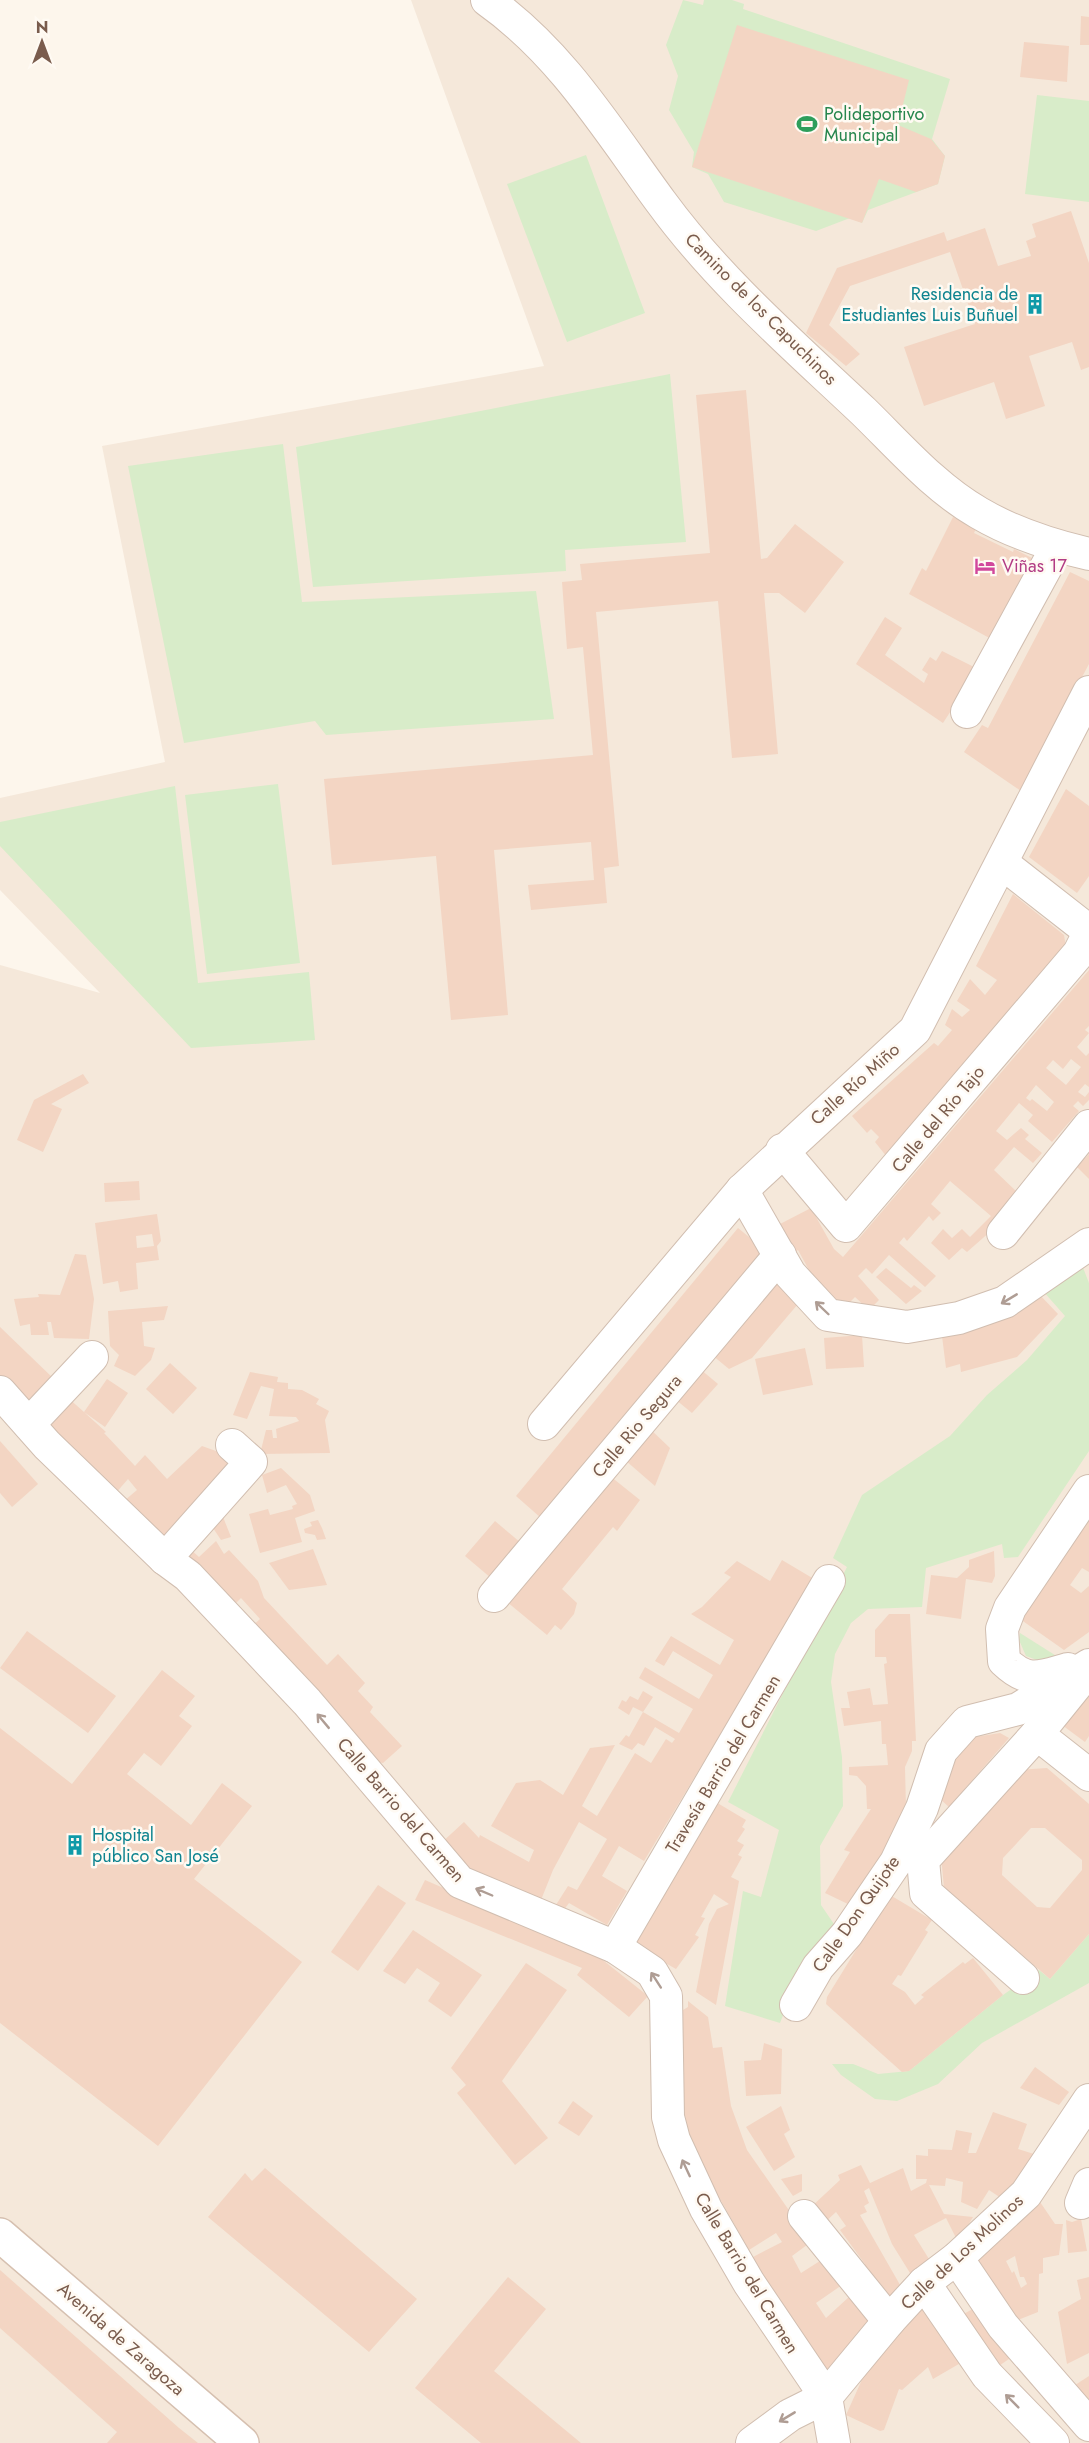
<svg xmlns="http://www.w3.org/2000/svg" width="1089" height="2443" font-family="Jost,sans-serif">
	<rect width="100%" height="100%" fill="#fdf6ec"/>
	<path fill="#f5e8da" d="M411,0H1089V2443H0V965L100,993L0,890V798L165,762L102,446L544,366Z"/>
	<g fill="#d8ecc9">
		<path d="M683,0L703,5L704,0H732L744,4L743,9L950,79L932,139L945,156L938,184L868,210L862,223L850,218L816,231L724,202L708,174L692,167L694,152L669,110L678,76L666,45Z"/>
		<path d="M1037,95L1089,101V202L1025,194Z"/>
		<path d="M586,155L645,313L567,342L507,184Z"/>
		<path d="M670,374L686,542L565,550L566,571L313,587L296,447Z"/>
		<path d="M283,444L302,602L536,591L554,719L326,735L315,721L184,743L128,466Z"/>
		<path d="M278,784L300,963L207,974L185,795Z"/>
		<path d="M175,786L198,983L309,972L315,1040L191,1048L0,846V822Z"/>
		<path d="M1082,1265L1089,1283V1451L1018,1557L1004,1558L1002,1544L926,1568L922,1607L868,1609L851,1623L835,1654L831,1682L842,1757L843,1806L820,1846L821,1905L836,1927L795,1985L780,2023L725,2006L743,1891L761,1897L779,1830L728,1802L847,1567L833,1558L862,1495L950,1436L987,1395L1027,1360L1065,1316L1043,1291Z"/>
		<path d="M1020,1633L1058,1657L1037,1660L1026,1656L1019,1640Z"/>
		<path d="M1089,1934V1983L982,2043L938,2084L897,2101L875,2099L841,2075L832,2064H853L878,2074L909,2071L1003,1995L1039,1970L1050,1979Z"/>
	</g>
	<g fill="#f3d5c3" fill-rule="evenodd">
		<path d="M1081,16L1089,17V45H1080Z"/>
		<path d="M737,25L909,80L898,125L931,139L945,156L938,184L916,192L879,179L862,223L692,167Z"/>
		<path d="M1024,42L1069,46L1067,82L1020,77Z"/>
		<path d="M1071,211L1089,263V367L1081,370L1072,342L1029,356L1045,406L1006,419L994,382L924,406L904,347L975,324L950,252L850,286L829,325L860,354L846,366L806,333L837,268L944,232L947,241L985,228L998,266L1031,256L1026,241L1036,237L1032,224Z"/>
		<path d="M746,390L761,559L767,558L795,524L844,562L805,613L779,593H764L778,754L732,758L718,601L596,612L619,866L604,868L607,903L531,910L528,885L594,880L591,842L494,850L508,1015L451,1020L436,856L332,865L324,779L593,755L583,647L567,649L562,582L582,580L580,564L710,553L696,395Z"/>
		<path d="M953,517L976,529L974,533L1013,552L1014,549L1034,559L993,640L909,594L922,568L926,571Z"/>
		<path d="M1070,572L1089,581V664L1021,791L964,752L982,725L988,728Z"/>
		<path d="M885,617L902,628L885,655L924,683L928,674L922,670L930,657L936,661L942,651L978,669L943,723L856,664Z"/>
		<path d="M1066,789L1089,806V876L1077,893L1029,857Z"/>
		<path d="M1013,894L1064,935L1067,954L887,1157L875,1142L879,1137L871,1129L867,1133L852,1116L934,1043L938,1046L952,1030L945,1025L952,1009L962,1017L970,1010L957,1001L970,979L985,995L997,980L976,966Z"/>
		<path d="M1089,970V1026L1085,1030L1089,1033L1077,1047L1086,1056L1089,1053V1087L1085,1084L1078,1092L1085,1097L1089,1092V1100L1083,1106L1078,1101L1073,1106L1079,1111L1052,1142L1028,1121L1033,1115L1019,1103L996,1131L1007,1140L1021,1128L1029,1135L1025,1139L1042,1153L1033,1163L1014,1147L994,1170L1017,1192L994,1219L999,1224L967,1252L962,1248L949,1260L931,1243L943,1229L952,1238L962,1229L970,1237L991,1216L950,1181L931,1204L941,1213L933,1221L929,1216L907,1241L904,1237L899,1243L936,1276L925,1287L889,1255L872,1274L866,1268L858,1276L879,1300L869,1310L855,1297L844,1308L810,1272L798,1250L795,1252L780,1224L811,1208L834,1249L843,1257ZM1071,1059L1081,1067L1066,1085L1046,1068L1053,1060L1063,1069ZM1036,1085L1054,1102L1047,1111L1032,1099L1030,1101L1026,1098Z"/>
		<path d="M83,1074L89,1083L51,1104L62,1109L43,1152L17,1140L34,1100Z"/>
		<path d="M1089,1154V1179L1077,1167Z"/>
		<path d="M139,1181L140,1200L105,1202L104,1183Z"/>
		<path d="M157,1214L161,1241L157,1246L159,1260L136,1263L138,1289L120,1292L118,1281L103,1284L95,1223ZM152,1234L154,1246L137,1248L136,1236Z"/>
		<path d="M738,1228L765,1250L541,1518L516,1496Z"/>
		<path d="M75,1254L86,1255L94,1299L89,1339L54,1338L51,1322H47L49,1335H31L30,1324L20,1326L14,1299L39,1297L38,1294L60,1295Z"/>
		<path d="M886,1268L911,1288L914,1285L922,1291L906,1304L876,1277Z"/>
		<path d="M776,1279L798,1304L752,1358L729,1369L712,1355Z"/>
		<path d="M1038,1293L1058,1314L1017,1357L961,1372L960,1364L946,1368L942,1336Z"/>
		<path d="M168,1306L164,1320L142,1322L144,1346L155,1348L151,1360L135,1376L114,1366L119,1355L110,1346L108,1311Z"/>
		<path d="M0,1327L55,1380L31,1407L0,1375Z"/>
		<path d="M862,1335L864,1367L826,1369L824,1338Z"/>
		<path d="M805,1348L813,1385L763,1395L755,1359Z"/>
		<path d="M170,1363L197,1388L173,1414L146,1389Z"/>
		<path d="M700,1369L718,1384L692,1413L675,1399Z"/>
		<path d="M250,1372L278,1377L277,1382L288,1383V1389L302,1390L319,1399L316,1404L329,1411L325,1420L330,1453L260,1454L266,1430H272L273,1438H277L276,1429L299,1421L296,1417L269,1416L274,1389L261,1386L247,1419L233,1415Z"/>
		<path d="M107,1379L128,1393L105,1427L84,1412L106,1432L104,1433L135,1466L145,1455L167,1479L202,1446L241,1460L168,1542L124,1501L137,1490L128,1479L115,1494L44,1426L67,1397L84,1412Z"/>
		<path d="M649,1428L670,1448L655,1486L625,1460Z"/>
		<path d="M0,1441L38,1484L12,1507L0,1493Z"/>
		<path d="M281,1468L310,1495L315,1511L295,1518L302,1542L260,1553L249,1514L268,1509L270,1515L293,1509L292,1506L297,1504L286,1485L267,1493L262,1475Z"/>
		<path d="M610,1476L640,1500L617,1531L613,1527L562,1589L577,1603L574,1614L561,1630L555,1625L547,1635L507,1602Z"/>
		<path d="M223,1517L231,1537L221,1540L211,1525Z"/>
		<path d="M1089,1517V1572L1082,1568L1070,1585L1081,1593L1089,1586V1632L1064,1650L1020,1619Z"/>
		<path d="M318,1520L322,1528L326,1539L317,1540L315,1535L305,1533L304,1529L312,1526L310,1522Z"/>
		<path d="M495,1521L521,1543L491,1578L465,1556Z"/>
		<path d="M216,1541L224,1554L229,1550L258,1581L264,1598L327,1665L338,1654L365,1683L358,1691L373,1707L370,1712L402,1746L383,1763L372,1761L250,1628L260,1619L241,1598L231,1608L184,1553L189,1548L199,1557Z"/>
		<path d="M313,1549L327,1585L289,1590L269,1563Z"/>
		<path d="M994,1551L995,1576L992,1583L966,1579L961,1619L926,1614L931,1575L957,1578L969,1567V1560Z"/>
		<path d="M782,1560L814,1579L644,1861L619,1846L602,1876L627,1891L607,1925L569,1903L563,1911L554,1908L568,1886L577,1890L607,1839L579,1822L553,1870L539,1905L463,1868L439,1845L464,1822L479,1838L480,1835L529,1862L534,1850L491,1826L516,1783L540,1780L563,1795L590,1748L615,1745L582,1806L597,1816L635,1753L651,1763L666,1739L672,1743L675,1739L655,1727L644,1746L638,1743L632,1750L619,1744L626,1735L629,1737L643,1712L679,1733L693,1709L639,1678L645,1667L699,1699L713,1675L673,1651L664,1666L655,1661L671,1636L720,1665L734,1640L691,1614L702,1607L731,1577L724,1573L737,1561L770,1581Z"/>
		<path d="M889,1614H910L916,1741H912V1751L905,1767L906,1808L861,1895L852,1906L825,1893L850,1852L844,1850L871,1809H867L866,1786L857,1776L849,1775V1767L888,1765L886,1744H882L881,1721L844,1726L841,1708H850L847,1692L870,1688L873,1705L888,1704L884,1664L887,1663L886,1657H875V1630Z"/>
		<path d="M27,1631L116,1696L88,1733L0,1668Z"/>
		<path d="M162,1670L195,1696L179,1716L192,1726L161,1766L144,1753L127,1774L191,1825L222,1783L252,1806L194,1879L302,1962L158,2146L0,2023V1728L72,1784Z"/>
		<path d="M1089,1680V1736L1085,1742L1058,1722Z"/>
		<path d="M643,1691L653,1697L643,1712L633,1707L629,1715L618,1708L622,1700L626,1702L630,1696L638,1700Z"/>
		<path d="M1000,1733L1009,1738L949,1807L939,1798L951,1761L975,1737Z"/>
		<path d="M1047,1768L1089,1804V1934L1050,1979L944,1888L941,1856L1017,1770ZM1031,1828H1045L1082,1860V1870L1050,1908L1037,1907L1002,1875L1003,1858Z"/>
		<path d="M714,1801L746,1820L742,1827L745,1829L737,1841L744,1845L738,1855L742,1857L731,1877L739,1881L716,2005L696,1992L709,1924L717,1909L729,1904L714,1894L701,1917L705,1918L695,1935L699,1937L676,1969L632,1944Z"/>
		<path d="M425,1880L594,1953L648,1996L629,2017L577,1975L582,1968L415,1900Z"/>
		<path d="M378,1885L406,1903L358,1971L331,1952Z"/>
		<path d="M890,1895L932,1920L925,1930L928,1932L901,1976L898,1975L892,1984L905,1992L915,2005L924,1997L921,1995L963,1962L965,1964L973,1958L1003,1995L909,2071L902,2072L826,2004L827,1997Z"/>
		<path d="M413,1930L482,1975L451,2017L428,2001L440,1983L417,1968L405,1984L383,1971Z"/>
		<path d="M526,1963L567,1990L502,2081L548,2138L515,2165L457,2093L466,2085L451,2068Z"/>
		<path d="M688,2001L708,2017L713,2048L722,2047L731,2106L747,2150L811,2242L792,2256L801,2273L823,2259L842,2285L816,2303L826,2318L850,2296L875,2329L828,2375L751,2258L782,2242L776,2233L749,2250L691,2148L674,2055L678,2013L688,2007Z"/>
		<path d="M764,2043L782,2049L781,2094L746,2096L744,2061L761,2060Z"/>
		<path d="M1035,2067L1069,2092L1059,2105L1020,2088Z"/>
		<path d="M573,2101L593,2116L579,2136L558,2123Z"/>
		<path d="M781,2106L790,2130L784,2134L795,2157L774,2171L746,2127Z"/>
		<path d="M993,2112L1027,2124L1018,2149L1034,2154L1007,2202L989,2190L977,2209L961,2202L963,2182L946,2178L945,2186L929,2185L944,2214L973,2217L958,2242L946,2218L914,2235L934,2267L915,2281L892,2244L869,2188L864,2191L869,2203L864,2206L867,2212L860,2215L903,2290L893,2297H883L860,2270L865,2264L840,2230L846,2226L836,2212L821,2226L810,2208L840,2180L838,2175L861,2165L870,2183L903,2168L911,2191L926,2183L927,2179H916V2155L928,2156V2149L952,2150L956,2130L972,2133L968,2153H976Z"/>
		<path d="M265,2168L417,2299L369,2352L208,2217L245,2173L252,2181Z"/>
		<path d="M802,2174V2191L793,2196L781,2179Z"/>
		<path d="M1038,2199L1055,2224H1063L1059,2255L1043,2258V2273L1039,2274L1038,2312L1010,2323L971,2260ZM1015,2256L1020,2277H1024L1027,2284L1021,2288L1014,2271L1012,2273L1006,2261Z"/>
		<path d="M1081,2219L1087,2251L1068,2253L1066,2220L1072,2222Z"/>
		<path d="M0,2270L179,2428L198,2443H107L117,2432L0,2328Z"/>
		<path d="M508,2277L546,2309L494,2371L581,2443H481L415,2388Z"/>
		<path d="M1089,2277V2353L1067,2364L1058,2312L1081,2299L1077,2280Z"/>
		<path d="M929,2304L964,2361L933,2379L928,2367L902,2390L899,2389L884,2430L880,2431L846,2415L865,2373L909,2319Z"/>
		<path d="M982,2304L1016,2354L996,2368L958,2317Z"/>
		<path d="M1089,2376V2414L1072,2387Z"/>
	</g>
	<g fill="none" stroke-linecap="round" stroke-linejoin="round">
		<g stroke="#d1beb0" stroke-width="34">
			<g id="street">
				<path d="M487,0C562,53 608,130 661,202C718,280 793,345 863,411C899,446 935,488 979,513C1013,533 1050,545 1089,554"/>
				<path d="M967,712L1057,547"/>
				<path d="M1002,863L1089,931"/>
				<path d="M782,1150L846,1226L1079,953L1089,933"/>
				<path d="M742,1190L790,1274L828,1315L907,1327L959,1318L1005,1302L1089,1244"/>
				<path d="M1003,1233L1089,1126"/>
				<path d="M0,1392L47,1445L165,1559L188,1576L307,1702L460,1882L615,1947L652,1972L666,1996L668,2117L674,2140L706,2209L749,2283L826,2397L834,2443"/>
				<path d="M29,1424L92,1357"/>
				<path d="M544,1424L742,1190L915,1030L1089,692"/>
				<path d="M165,1559L251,1462L232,1445"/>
				<path d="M494,1596L780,1255"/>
				<path d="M1068,1669C1039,1677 1028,1684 1004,1661L1002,1629L1010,1608L1089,1491"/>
				<path d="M1037,1734L1089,1775"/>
				<path d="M615,1947L829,1581"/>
				<path d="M1023,1978L926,1893L923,1860L1037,1734L1083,1677"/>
				<path d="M796,2005L818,1967L847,1934L896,1862L922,1808L941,1751L967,1722L1018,1709L1089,1665"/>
				<path d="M1081,2203L1089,2184"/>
				<path d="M804,2216L889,2321"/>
				<path d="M957,2258L1003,2326L1089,2425"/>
				<path d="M924,2283L987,2375L1053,2443"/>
				<path d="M752,2443L790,2415L826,2397L889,2321L924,2283L957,2258L1026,2194L1089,2100"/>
			</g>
		</g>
		<g stroke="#d6c0b0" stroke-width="36">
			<path id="secondary" d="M0,2235L242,2443"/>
		</g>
		<use href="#street" stroke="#fff" stroke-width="32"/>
		<use href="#secondary" stroke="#fff" stroke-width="33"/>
	</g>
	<defs><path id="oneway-shaft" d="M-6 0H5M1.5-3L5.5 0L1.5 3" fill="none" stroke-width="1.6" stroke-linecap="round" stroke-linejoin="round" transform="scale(1.5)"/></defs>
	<g stroke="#af9d94">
		<use href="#oneway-shaft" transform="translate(1009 1299) rotate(149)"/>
		<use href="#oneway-shaft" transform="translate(822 1308) rotate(-136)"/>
		<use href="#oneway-shaft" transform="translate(323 1721) rotate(-130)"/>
		<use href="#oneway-shaft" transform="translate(484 1892) rotate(-157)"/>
		<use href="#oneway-shaft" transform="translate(656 1980) rotate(-123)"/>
		<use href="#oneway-shaft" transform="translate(686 2168) rotate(-115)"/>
		<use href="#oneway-shaft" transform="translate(1012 2401) rotate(-135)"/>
		<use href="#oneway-shaft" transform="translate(787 2417) rotate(149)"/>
	</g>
	<defs>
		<g id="stadium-bare" transform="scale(1.62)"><path d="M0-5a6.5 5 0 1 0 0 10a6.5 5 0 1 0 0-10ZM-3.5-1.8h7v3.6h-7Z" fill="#2e9e5b" stroke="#fffaf3" stroke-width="2.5" paint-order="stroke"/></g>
		<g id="building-bare" transform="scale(1.62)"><path d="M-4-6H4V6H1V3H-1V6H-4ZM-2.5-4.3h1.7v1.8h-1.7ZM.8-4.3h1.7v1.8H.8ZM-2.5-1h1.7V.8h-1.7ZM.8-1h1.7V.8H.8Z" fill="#0f9aa8" stroke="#fffaf3" stroke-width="2.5" paint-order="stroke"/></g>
		<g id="hotel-bare" transform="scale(1.62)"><path d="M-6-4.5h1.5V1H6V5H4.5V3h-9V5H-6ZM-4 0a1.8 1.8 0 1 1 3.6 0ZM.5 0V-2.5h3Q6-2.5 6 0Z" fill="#d1479c" stroke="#fffaf3" stroke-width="2.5" paint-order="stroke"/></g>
	</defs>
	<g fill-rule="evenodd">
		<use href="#stadium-bare" x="807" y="124"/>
		<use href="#building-bare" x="1035" y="304"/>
		<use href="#hotel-bare" x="985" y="566"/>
		<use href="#building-bare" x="75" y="1845"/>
	</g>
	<g text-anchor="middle" stroke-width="5" stroke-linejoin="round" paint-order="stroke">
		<g font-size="18" fill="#27864d" stroke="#fffaf3" text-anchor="start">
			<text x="824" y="120">Polideportivo<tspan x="824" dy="21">Municipal</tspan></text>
		</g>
		<g font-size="18" fill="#0d838f" stroke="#fffaf3" text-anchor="end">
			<text x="1018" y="300">Residencia de<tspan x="1018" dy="21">Estudiantes Luis Buñuel</tspan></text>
			<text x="92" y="1841" text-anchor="start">Hospital<tspan x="92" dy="21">público San José</tspan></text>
		</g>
		<g font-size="18" fill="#7a5c4d" stroke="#fffaf3">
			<text transform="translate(761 309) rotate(45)" y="6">Camino de los Capuchinos</text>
			<text transform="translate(855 1084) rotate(-42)" y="6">Calle Río Miño</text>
			<text transform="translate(938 1119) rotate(-50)" y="6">Calle del Río Tajo</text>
			<text transform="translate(637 1426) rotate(-50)" y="6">Calle Rio Segura</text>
			<text transform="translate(723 1764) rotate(-59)" y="6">Travesía Barrio del Carmen</text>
			<text transform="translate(401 1810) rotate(49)" y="6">Calle Barrio del Carmen</text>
			<text transform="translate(856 1914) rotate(-55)" y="6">Calle Don Quijote</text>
			<text transform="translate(962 2252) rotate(-43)" y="6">Calle de Los Molinos</text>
			<text transform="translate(747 2273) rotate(59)" y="6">Calle Barrio del Carmen</text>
			<text transform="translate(121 2339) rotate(41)" y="6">Avenida de Zaragoza</text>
		</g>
		<g font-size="18" fill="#b23c85" stroke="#fffaf3" text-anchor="start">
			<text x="1002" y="572">Viñas 17</text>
		</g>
	</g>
	<g transform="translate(42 42)" stroke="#fffaf3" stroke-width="4.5" paint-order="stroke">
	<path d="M0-4.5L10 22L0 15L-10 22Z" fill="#7a5c4d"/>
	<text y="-9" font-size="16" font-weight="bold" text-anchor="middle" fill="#7a5c4d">N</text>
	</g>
</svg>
